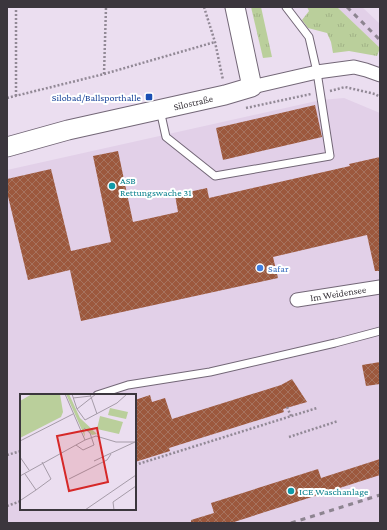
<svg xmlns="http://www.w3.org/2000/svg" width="387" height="530" font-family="'Crimson Pro',serif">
	<defs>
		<pattern id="grass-tufts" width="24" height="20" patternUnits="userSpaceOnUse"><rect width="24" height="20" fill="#bacf9b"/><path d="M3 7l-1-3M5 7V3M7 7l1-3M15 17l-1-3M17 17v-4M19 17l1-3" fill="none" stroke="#a1b286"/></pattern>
		<pattern id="building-cross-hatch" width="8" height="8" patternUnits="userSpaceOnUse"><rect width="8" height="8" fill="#9c583d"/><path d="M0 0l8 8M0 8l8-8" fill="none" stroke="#a6735f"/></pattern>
	</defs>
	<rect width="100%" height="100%" fill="#ebdef0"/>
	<g fill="#e2d0e8" fill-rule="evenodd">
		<path d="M337,7H362L380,24V48Z"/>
		<path d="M344,98L380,113V523H7V170L321,100ZM21,395H135V509H21Z"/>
	</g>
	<g fill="url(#grass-tufts)">
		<path d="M251,7H261L272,57L263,58Z"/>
		<path d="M307,7H337L380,48L377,56L349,51L333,53L331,42L327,33L308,28L302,20L309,11Z"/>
	</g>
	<g fill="url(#building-cross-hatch)">
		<path d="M315,105L322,137L223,160L216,128Z"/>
		<path d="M118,151L133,222L178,212L175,195L207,188L209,198L350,166L349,164L380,157V271H375L367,235L273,257L278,278L81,321L70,270L28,280L7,192V179L51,169L71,251L111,242L93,156Z"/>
		<path d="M380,362V384L366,386L362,365Z"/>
		<path d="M292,379L307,402L283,409L284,412L169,448L170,451L135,462V400L150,395L152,402L165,398L172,419L281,385Z"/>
		<path d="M380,459V475L231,523H191V520L214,513L211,503L318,469L321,478Z"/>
	</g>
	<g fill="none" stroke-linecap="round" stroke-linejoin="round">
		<g stroke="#736777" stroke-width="9">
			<g id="service">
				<path d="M160,110L166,137L215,176L330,156L317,72L309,37L286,7"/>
				<path d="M97,395L128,385L210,372L335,343L380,331"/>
			</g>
		</g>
		<g stroke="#736777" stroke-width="15">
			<g id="minor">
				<path d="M252,87L317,72L354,67L366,70L380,75"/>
				<path d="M297,300L380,287"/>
			</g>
		</g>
		<g stroke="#736777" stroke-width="21">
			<path id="secondary" d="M7,147L68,130L225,95L252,87L235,7"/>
		</g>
		<g stroke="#928996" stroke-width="2.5" stroke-dasharray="2 2" stroke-linecap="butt">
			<path d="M204,7L215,42L223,80"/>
			<path d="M104,74L106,7"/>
			<path d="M330,91L345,87L375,94L380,97"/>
			<path d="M16,96V7"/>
			<path d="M7,98L104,74L215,42"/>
			<path d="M246,108L311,94"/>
			<path d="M287,407L291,416"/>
			<path d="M289,437L338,421"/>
			<path d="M7,455L21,451"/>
			<path d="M135,465L317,408"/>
			<path d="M7,506L21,501"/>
		</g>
		<use href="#service" stroke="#fff" stroke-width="7"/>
		<use href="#minor" stroke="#fff" stroke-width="13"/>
		<use href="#secondary" stroke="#fff" stroke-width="19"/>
		<g stroke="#8d8490" stroke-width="3" stroke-dasharray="5 5" stroke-linecap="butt">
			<path d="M347,7L380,40"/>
			<path d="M291,523L380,495"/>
		</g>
	</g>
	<rect fill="#1a4fb4" stroke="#fff" stroke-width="1.5" x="145" y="93" width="8" height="8" rx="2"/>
	<g fill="#0f9aa8" stroke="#fff" stroke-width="1.5">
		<circle cx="112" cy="186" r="4"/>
		<circle cx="291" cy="491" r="4"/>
	</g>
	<circle fill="#3f7fe0" stroke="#fff" stroke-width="1.5" cx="260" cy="268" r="4"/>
	<g text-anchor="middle" stroke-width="4" stroke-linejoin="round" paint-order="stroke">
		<g font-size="10" fill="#164399" stroke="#fff" text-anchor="end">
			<text x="141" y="101">Silobad/Ballsporthalle</text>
		</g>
		<g font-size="10" fill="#3b363d" stroke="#fff">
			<text transform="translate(193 102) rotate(-13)" y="4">Silostraße</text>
			<text transform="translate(338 293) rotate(-9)" y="4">Im Weidensee</text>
		</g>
		<g font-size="10" fill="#0d838f" stroke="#fff" text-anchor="start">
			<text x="120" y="184">ASB<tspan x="120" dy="12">Rettungswache 31</tspan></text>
			<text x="299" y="495">ICE Waschanlage</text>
		</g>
		<g font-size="10" fill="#366cbe" stroke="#fff" text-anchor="start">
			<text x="268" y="272">Safar</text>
		</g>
	</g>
	<g transform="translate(20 394)">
		<rect width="116" height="116" fill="#ebdef0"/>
		<path d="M12,0H40L43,18L41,23L0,44V7ZM46,0H49L60,24L77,40L72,41L64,34L65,43Z" fill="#bacf9b"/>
		<path d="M90,14L108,18L106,25L88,21ZM80,22L103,28L99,40L77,35Z" fill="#bacf9b"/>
		<path fill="none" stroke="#a59ba8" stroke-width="1" d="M52,0L57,15L65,26L97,9L107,0M70,0L77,20M53,4L71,2M57,15L76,0M65,46L76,42L96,48H116M0,47L53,20M56,51L63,56L74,51L70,39L64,34M0,63L9,76M74,67L115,48M0,82L65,46L45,0M49,85L87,66L91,60M16,96L31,85L22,68M1,106L16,96L5,80M65,116L116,81M94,116L93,108L116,92"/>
		<path fill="#d62828" fill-opacity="0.15" stroke="#d62828" stroke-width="2" d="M77,34L88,88L49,97L37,42Z"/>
		<rect width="116" height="116" fill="none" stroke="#3b363d" stroke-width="2"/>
	</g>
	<rect width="387" height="530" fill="none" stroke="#3b363d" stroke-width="16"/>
</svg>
